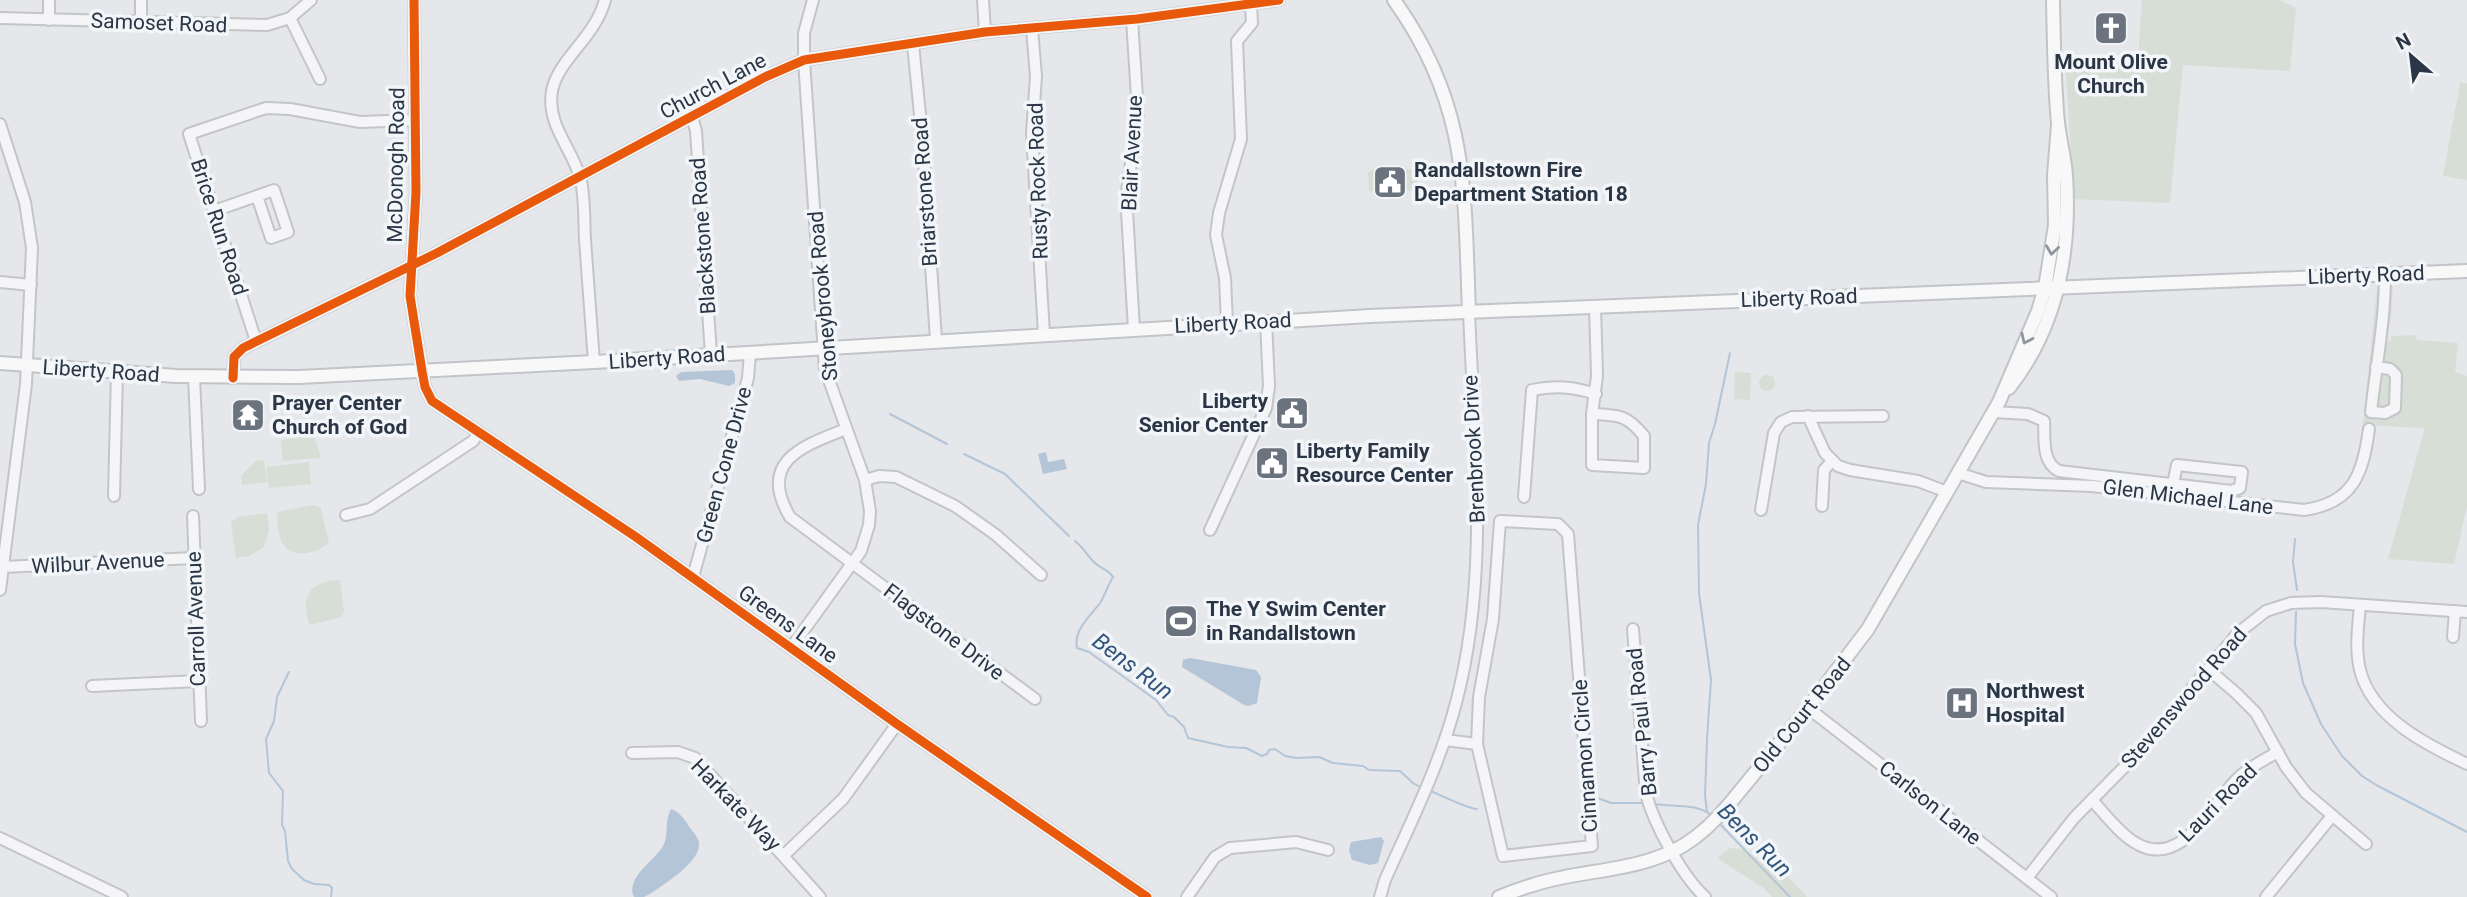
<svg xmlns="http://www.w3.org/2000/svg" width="2467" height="897" font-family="Roboto,sans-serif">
	<rect width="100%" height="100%" fill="#e5e7ea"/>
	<g fill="#d6ded5">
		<path d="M2142,0H2280L2296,8L2290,71L2183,65L2170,203L2074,199L2065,57L2138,61Z"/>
		<path d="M2460,83H2467V180L2443,176Z"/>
		<path d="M1411,169L1419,184H1426V189L1404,191L1403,173L1378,174V192L1369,191L1368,173L1371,170Z"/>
		<path d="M2377,287H2393L2391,319L2385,341H2391V336L2415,335L2417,340L2458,343L2455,372L2467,376V506L2454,564L2388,559L2425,428L2363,425Z"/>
		<path d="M1735,372L1751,373L1750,400L1734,399Z"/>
		<circle cx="1767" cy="383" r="8"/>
		<path d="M314,435L321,458L283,461L281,440Z"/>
		<path d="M256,460L264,461L267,482L242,485L241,476Z"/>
		<path d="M309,462L311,484L269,488L266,467Z"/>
		<path d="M314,505L321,508L329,543C315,554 289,561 281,540C277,531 278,521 277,512Z"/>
		<path d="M267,513L269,530L264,547L249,556L236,558L231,523L237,517Z"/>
		<path d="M340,580L344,611L341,617L310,625C299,597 310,581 340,580Z"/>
		<path d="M1730,848L1743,849L1772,869L1787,876L1807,897H1772L1765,889L1717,858Z"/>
	</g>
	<g fill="#b3c5d6">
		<path d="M732,370L735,374V383L729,386L700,379L679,381L676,376L681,372Z"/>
		<path d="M1046,452L1048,462L1064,459L1067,469L1043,474L1038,454Z"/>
		<path d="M1190,658L1256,670L1261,677L1257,703L1249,706L1244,705L1182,667L1183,660Z"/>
		<path d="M671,809C680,812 685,820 690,828C694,833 698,837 699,843C701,862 664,884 650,894L644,897H634C625,878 654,861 663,846C669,836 664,821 671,809Z"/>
		<path d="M1381,837L1384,841L1378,863L1370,865L1352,860L1349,850L1351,842Z"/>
	</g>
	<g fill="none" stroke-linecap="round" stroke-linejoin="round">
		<g stroke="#b3c5d6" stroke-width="2">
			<path d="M890,414L947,444"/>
			<path d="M964,454L1005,474L1069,536"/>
			<path d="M2295,539L2293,562L2297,590"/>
			<path d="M1075,541C1085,549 1087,556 1095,563C1101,569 1108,569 1113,577C1108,585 1105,595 1100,603C1090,616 1073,631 1077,648L1089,652L1156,700L1168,715L1174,717L1184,727L1188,738L1228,747L1246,748L1262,756L1267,754L1269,750L1275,749L1285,756L1297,758L1319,757L1333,763L1363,766L1369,770L1400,771L1413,783L1422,788"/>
			<path d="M2296,612L2295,644L2303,683L2321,724L2342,756L2362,776L2378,786L2467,832"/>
			<path d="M289,672L277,697L274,721L266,739L269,773L283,791L282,825L285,831L288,861L292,869L304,880L314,884L329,885L332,888L331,897"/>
			<path d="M1431,791C1442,796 1468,809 1477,809"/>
			<path d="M1595,797L1611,803H1644"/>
			<path d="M1655,804C1672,807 1699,803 1712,816"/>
			<path d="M1707,811L1705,796L1707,739L1711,680L1699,593L1698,525L1706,484L1709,443L1715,424L1730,353"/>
			<path d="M1718,822L1790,897"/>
		</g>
		<g stroke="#c3c5c8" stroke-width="14">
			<g id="minor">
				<path d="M414,0L416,192L410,296L422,371L425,387L432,401L636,537L897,724L1147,897"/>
				<path d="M983,0L985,32"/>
				<path d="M0,18L267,25L290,18L311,0"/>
				<path d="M290,18L320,79"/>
				<path d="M1132,19L1138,113L1127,192V211L1134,329"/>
				<path d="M49,20V0"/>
				<path d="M141,22V0"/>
				<path d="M1032,29L1036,76L1032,133L1044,334"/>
				<path d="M913,44L923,145L936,340"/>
				<path d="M692,117L696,131L711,355"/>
				<path d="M0,124L25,202L32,248L26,384L0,590"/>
				<path d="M214,211L274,190L288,232L271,238L257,196"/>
				<path d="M0,282L31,285"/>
				<path d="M1227,323L1225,278L1216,235L1219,213L1241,139L1237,41L1252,23L1251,5"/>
				<path d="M256,341L189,134L266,108L290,109L360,122L415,120"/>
				<path d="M594,362C591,321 588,281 585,240C584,221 585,200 581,181C574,150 546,126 552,91C558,59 595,38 605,0"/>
				<path d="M2376,367L2390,369L2396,375L2395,408L2385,413L2371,412C2376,366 2385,321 2385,275"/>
				<path d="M194,377L199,489"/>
				<path d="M233,378L234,357L243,348L437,253L765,77L804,60L985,32L1137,19L1279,0"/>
				<path d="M1993,412L2028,414L2044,421C2045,438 2041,462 2059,471L2231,491L2240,488L2242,472L2177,465L2173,484"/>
				<path d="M1592,414V465L1644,468V436C1627,415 1619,415 1592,414L1597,376L1595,306"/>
				<path d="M1808,416L1825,453L1838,466L1850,470L1918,481L1947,492"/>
				<path d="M846,429C803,446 757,461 790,517L1035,699"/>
				<path d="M1958,473L1986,482L2092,486L2304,510C2354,503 2363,473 2369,429"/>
				<path d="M865,480L879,476L896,477L955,506L996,535L1041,575"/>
				<path d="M114,496L117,372"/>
				<path d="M1524,497L1532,390C1555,385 1574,387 1596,394"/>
				<path d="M1822,506L1824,470L1832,461"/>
				<path d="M1761,510L1774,433L1781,422L1792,417L1883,416"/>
				<path d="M346,515L370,509L473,441L479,432"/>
				<path d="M193,516L201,721"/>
				<path d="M1500,521L1558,524L1568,534L1592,846L1503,856L1477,744L1479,697L1493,619Z"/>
				<path d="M1210,530L1266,408L1269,386L1266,321"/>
				<path d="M3,567L194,558"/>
				<path d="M693,577L748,378L750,353"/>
				<path d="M2360,605C2358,627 2355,649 2360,670C2372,718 2427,745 2467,764"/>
				<path d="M1633,629L1646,794C1654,824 1682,876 1705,897"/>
				<path d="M2453,637L2455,611"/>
				<path d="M791,648L861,551L869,525L870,511L865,480L825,369L804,60V33L813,0"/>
				<path d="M2208,669L2236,693L2256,713L2286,767L2306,793L2366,844"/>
				<path d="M92,686L198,681"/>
				<path d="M1808,708L2051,897"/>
				<path d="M1445,740L1477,744"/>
				<path d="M632,753L678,752L695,758L820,897"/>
				<path d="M2092,800C2105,814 2118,832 2134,842C2181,872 2211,805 2237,779C2249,767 2264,760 2278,752"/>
				<path d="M0,838L122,897"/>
				<path d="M784,855L843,799L897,724"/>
				<path d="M2027,878L2074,818L2139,752L2238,633L2266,611L2291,603L2321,602L2467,612"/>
				<path d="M1187,897L1215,857L1230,848L1296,842L1328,850"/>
				<path d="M1380,897L1385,880C1411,822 1440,764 1456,703C1490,574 1474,442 1469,311"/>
				<path d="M2266,897L2332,816"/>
			</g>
		</g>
		<g stroke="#c1c4c8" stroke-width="16">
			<g id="major">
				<path d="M1394,0C1469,105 1464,189 1469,311"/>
				<path d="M0,363L176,376L299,377L594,362L1370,316L2467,271"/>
				<path d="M2009,388C2057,327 2071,252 2066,176C2065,158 2060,141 2058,123C2054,82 2054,41 2053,0"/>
				<path d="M1499,897C1519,889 1539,882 1560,878C1602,869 1646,868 1684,845C1702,834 1717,819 1731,802L1808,708L1868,629L1999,402L2038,311L2045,288L2055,225L2054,175L2058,125"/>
			</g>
		</g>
		<use href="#minor" stroke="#f5f5f7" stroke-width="10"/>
		<use href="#major" stroke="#f8f8f8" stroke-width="12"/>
		<g stroke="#f3f6f9" stroke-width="13">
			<g id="cycleway">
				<path d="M414,0L416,192L410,296L422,371L425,387L432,401L636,537L897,724L1147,897"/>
				<path d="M233,378L234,357L243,348L437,253L765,77L804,60L985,32L1137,19L1279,0"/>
			</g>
		</g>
		<use href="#cycleway" stroke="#e8590c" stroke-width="9"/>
	</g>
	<defs><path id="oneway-chevron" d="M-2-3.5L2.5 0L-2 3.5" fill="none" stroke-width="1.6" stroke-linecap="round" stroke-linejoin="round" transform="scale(1.75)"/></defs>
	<g stroke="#91969e">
		<use href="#oneway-chevron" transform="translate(2052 250) rotate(98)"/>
		<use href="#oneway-chevron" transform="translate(2026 339) rotate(115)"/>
	</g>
	<defs>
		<g id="church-square" transform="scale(1.75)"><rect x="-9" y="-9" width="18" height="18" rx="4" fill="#6b737f" stroke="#f3f6f9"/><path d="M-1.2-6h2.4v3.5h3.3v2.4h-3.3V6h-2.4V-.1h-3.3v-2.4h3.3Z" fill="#fff"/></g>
		<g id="civic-square" transform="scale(1.75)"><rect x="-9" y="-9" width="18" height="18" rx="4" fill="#6b737f" stroke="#f3f6f9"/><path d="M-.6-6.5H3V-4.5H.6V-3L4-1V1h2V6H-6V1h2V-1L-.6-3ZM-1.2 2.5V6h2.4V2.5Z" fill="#fff"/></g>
		<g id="temple-square" transform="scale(1.75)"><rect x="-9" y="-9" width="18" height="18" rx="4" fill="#6b737f" stroke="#f3f6f9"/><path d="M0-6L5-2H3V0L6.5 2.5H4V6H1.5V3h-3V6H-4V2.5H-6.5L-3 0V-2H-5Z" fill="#fff"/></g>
		<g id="stadium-square" transform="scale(1.75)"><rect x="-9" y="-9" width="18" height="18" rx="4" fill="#6b737f" stroke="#f3f6f9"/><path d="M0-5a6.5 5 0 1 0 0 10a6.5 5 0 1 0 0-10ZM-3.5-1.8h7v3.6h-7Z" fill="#fff"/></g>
		<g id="hospital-square" transform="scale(1.75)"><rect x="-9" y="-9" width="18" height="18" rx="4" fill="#6b737f" stroke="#f3f6f9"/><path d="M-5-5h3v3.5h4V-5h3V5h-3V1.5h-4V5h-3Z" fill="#fff"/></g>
	</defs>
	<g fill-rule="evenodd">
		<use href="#church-square" x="2111" y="28"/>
		<use href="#civic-square" x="1390" y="182"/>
		<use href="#civic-square" x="1292" y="413"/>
		<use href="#temple-square" x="248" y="415"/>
		<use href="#civic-square" x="1272" y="463"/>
		<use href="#stadium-square" x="1181" y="621"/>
		<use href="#hospital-square" x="1962" y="703"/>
	</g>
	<g text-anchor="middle" stroke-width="7" stroke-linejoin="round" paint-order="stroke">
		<g font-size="21" fill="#2a3545" stroke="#f3f6f9">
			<text transform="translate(159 23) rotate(2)" y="7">Samoset Road</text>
			<text transform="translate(713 86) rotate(-28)" y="7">Church Lane</text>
			<text transform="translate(1132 153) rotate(-87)" y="7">Blair Avenue</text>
			<text transform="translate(396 165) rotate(-89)" y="7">McDonogh Road</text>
			<text transform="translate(1038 181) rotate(-92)" y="7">Rusty Rock Road</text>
			<text transform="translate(925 192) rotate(-94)" y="7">Briarstone Road</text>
			<text transform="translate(219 227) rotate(72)" y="7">Brice Run Road</text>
			<text transform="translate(703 236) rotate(-94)" y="7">Blackstone Road</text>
			<text transform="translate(2366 275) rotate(-2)" y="7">Liberty Road</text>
			<text transform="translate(823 296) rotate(-95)" y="7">Stoneybrook Road</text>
			<text transform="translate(1799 298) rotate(-2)" y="7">Liberty Road</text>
			<text transform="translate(1233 323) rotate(-3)" y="7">Liberty Road</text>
			<text transform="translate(667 358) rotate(-4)" y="7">Liberty Road</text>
			<text transform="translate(101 371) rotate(4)" y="7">Liberty Road</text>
			<text transform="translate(1474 449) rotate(-93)" y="7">Brenbrook Drive</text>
			<text transform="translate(724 465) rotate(-75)" y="7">Green Cone Drive</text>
			<text transform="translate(2188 497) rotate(7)" y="7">Glen Michael Lane</text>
			<text transform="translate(98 563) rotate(-3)" y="7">Wilbur Avenue</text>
			<text transform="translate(196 619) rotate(-92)" y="7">Carroll Avenue</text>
			<text transform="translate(788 624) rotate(36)" y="7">Greens Lane</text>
			<text transform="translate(944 632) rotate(37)" y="7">Flagstone Drive</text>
			<text transform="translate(2184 698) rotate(-49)" y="7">Stevenswood Road</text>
			<text transform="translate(1802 715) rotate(-51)" y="7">Old Court Road</text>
			<text transform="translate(1642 722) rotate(-96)" y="7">Barry Paul Road</text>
			<text transform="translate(1585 756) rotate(-94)" y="7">Cinnamon Circle</text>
			<text transform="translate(1930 803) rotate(38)" y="7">Carlson Lane</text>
			<text transform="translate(2218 803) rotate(-45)" y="7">Lauri Road</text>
			<text transform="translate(736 805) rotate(46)" y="7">Harkate Way</text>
		</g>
		<g font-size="21" font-weight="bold" fill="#2a3545" stroke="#f3f6f9" text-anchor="start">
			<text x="2111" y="69" text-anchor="middle">Mount Olive<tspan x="2111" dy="24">Church</tspan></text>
			<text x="1414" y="177">Randallstown Fire<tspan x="1414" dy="24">Department Station 18</tspan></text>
			<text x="1268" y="408" text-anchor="end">Liberty<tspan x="1268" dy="24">Senior Center</tspan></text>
			<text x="272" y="410">Prayer Center<tspan x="272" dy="24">Church of God</tspan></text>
			<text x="1296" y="458">Liberty Family<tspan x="1296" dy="24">Resource Center</tspan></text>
			<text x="1206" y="616">The Y Swim Center<tspan x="1206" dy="24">in Randallstown</tspan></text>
			<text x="1986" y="698">Northwest<tspan x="1986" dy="24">Hospital</tspan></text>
		</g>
		<g font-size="23" font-style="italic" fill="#32567b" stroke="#f3f6f9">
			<text transform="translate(1133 666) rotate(37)" y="8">Bens Run</text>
			<text transform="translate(1755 840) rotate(45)" y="8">Bens Run</text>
		</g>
	</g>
	<g transform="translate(2411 56) rotate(332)" stroke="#f3f6f9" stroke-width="5" paint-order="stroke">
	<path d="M0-5L12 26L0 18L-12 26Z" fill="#2a3545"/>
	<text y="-10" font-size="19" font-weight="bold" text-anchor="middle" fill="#2a3545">N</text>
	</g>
</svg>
